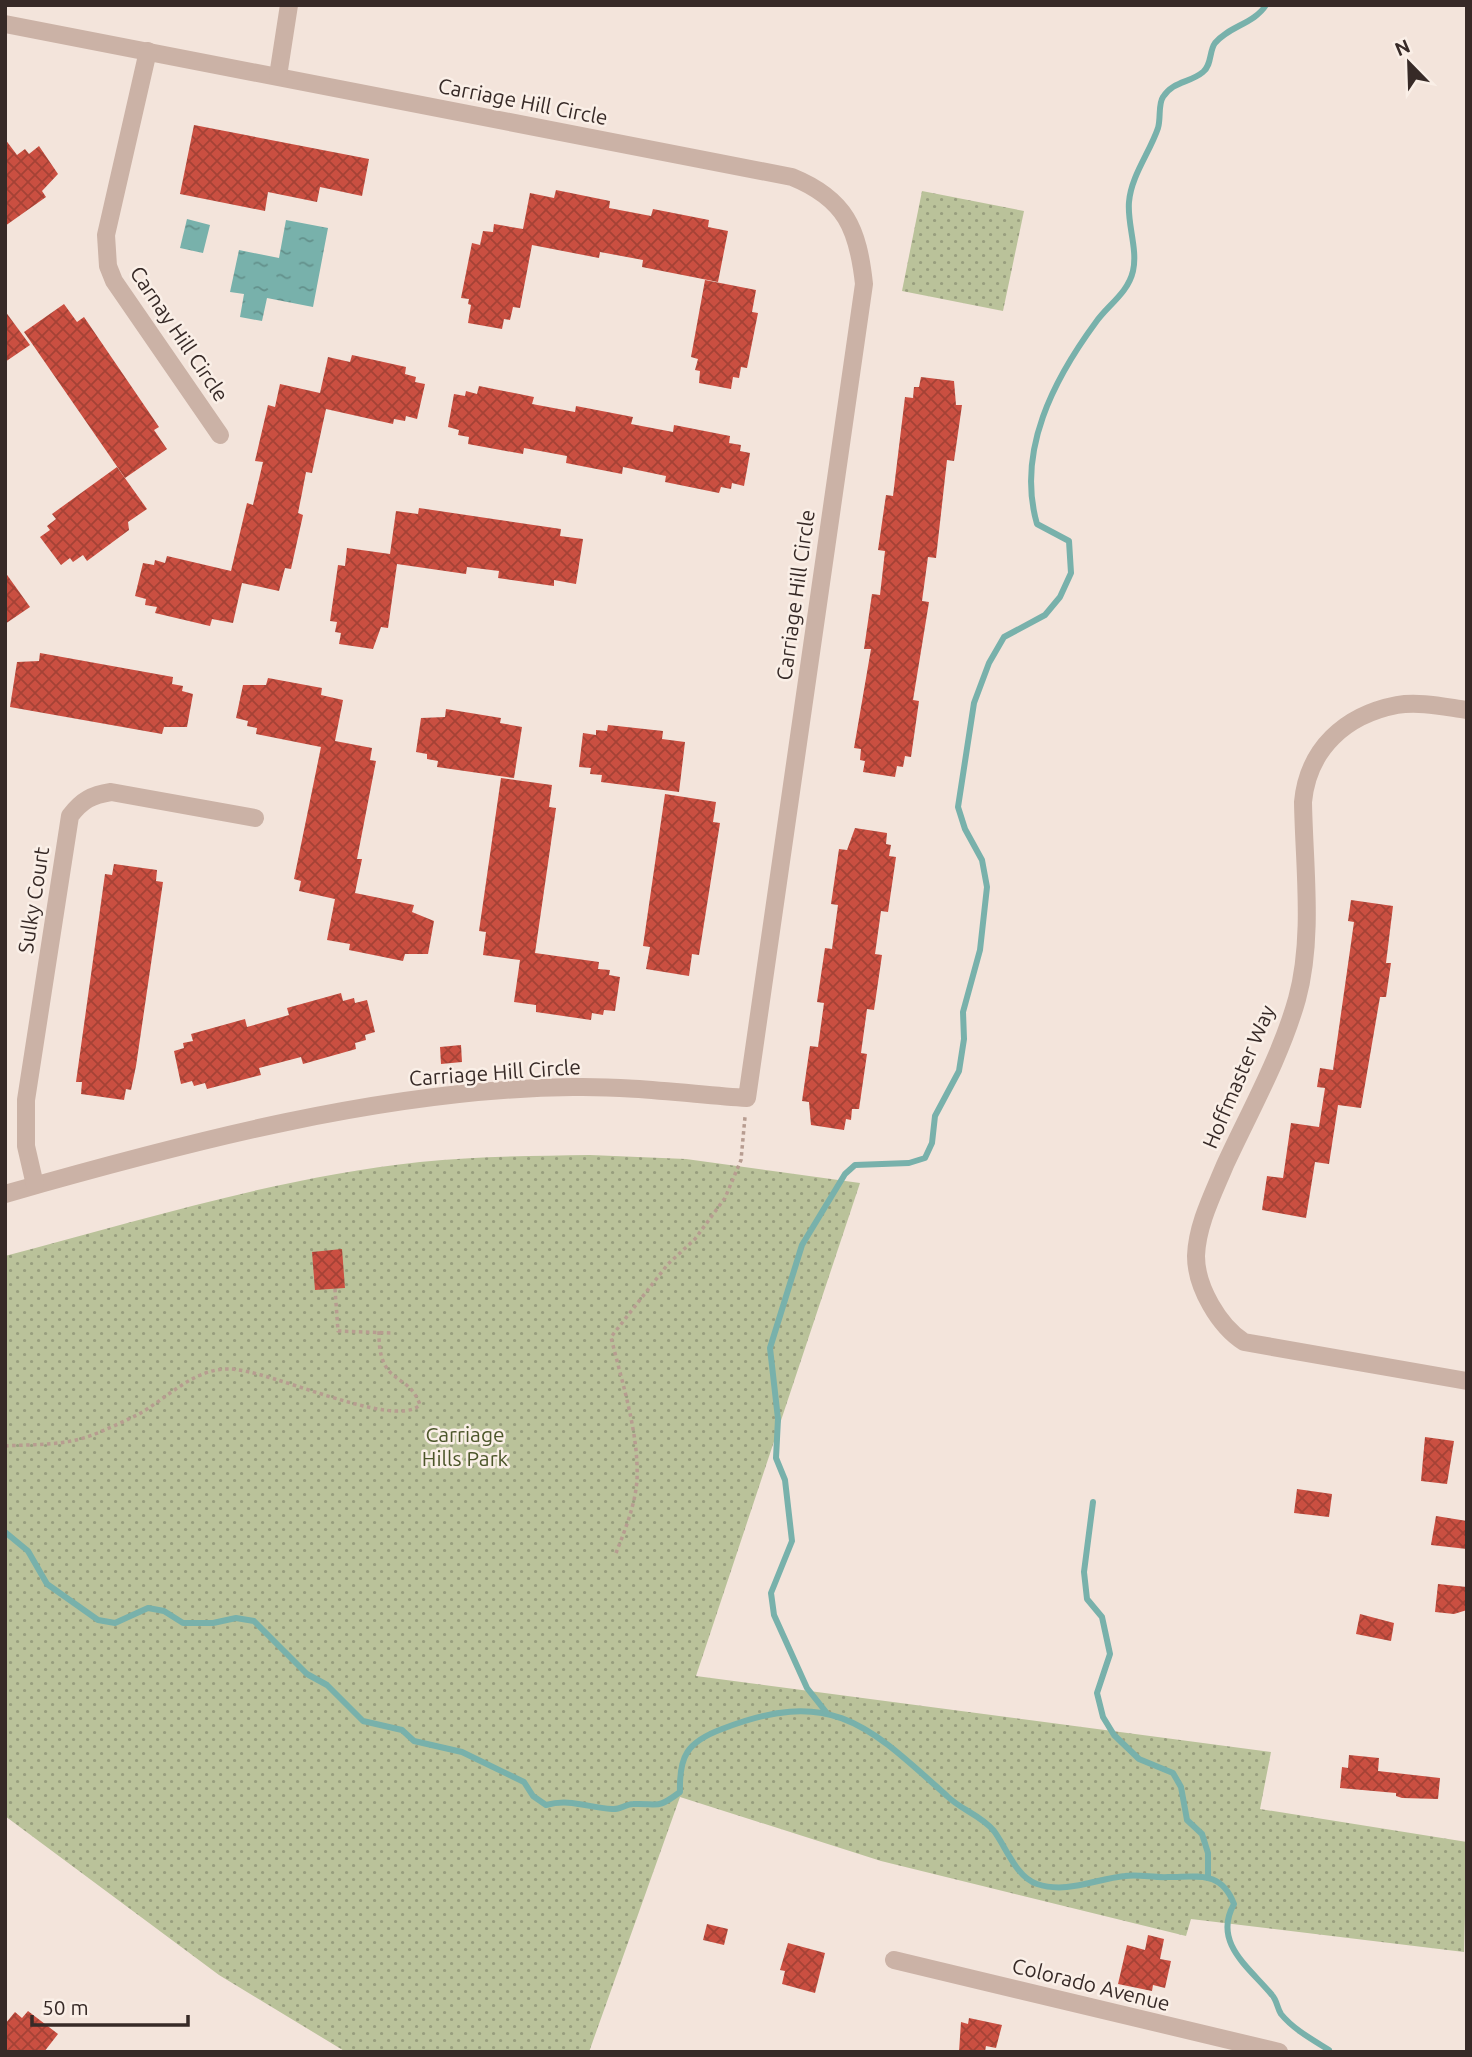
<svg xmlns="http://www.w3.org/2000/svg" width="1472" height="2057" font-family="Ubuntu,sans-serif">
	<defs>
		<pattern id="park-dots" width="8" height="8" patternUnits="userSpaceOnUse" patternTransform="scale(1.75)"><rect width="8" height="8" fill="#bac29a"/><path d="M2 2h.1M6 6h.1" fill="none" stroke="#989e7e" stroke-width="1.8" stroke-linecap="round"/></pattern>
		<pattern id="water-ripples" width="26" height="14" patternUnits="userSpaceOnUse" patternTransform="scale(1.75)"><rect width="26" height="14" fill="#78b1ab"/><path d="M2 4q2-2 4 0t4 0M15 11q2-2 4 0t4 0" fill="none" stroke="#63908b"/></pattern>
		<pattern id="building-cross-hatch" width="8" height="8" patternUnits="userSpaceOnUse" patternTransform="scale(1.75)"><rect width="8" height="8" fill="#ca4f41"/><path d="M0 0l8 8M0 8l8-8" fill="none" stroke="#a54236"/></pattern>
	</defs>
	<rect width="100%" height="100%" fill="#f3e4db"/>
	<g fill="url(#park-dots)">
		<path d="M922,191L1024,211L1003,311L902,291Z"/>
		<path d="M590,1155L686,1159L860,1183L696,1676L1271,1752L1260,1809L1467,1842L1464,1952L1191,1919L1186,1936L881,1861L680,1797L589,2052H346L219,1975L5,1816V1256C142,1220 279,1177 420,1162C477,1156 534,1156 590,1155Z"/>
	</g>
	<g fill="url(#water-ripples)">
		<path d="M187,219L210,225L203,253L180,248Z"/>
		<path d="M286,220L328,228L313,307L267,298L262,321L240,317L244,294L230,292L239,250L279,258Z"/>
	</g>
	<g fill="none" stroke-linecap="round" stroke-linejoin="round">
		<g stroke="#78b1ab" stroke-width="6">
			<path d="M1093,1502L1084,1572L1087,1599L1102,1617L1110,1654L1097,1693L1103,1717L1114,1735L1139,1759L1173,1773L1181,1787L1187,1820L1202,1834L1208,1853V1876"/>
			<path d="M5,1532L28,1551L47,1584L98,1620L115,1623L148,1608L164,1611L183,1623H213L236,1618L254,1621L307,1674L327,1685L363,1721L402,1730L414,1741L462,1752L524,1782L533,1796L546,1805C571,1798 588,1808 612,1809C620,1810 626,1804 633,1804C659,1803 656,1810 680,1792C679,1756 687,1742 722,1729C832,1686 869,1726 947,1796C961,1810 981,1815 994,1831C1006,1847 1016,1877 1037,1884C1067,1894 1095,1879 1125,1876C1139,1874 1154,1878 1168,1877C1198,1877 1221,1870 1234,1904C1212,1943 1250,1968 1272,1995C1277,2000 1277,2008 1281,2014C1293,2029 1313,2040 1329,2050"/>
			<path d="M826,1712L807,1688L774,1615L771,1593L792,1541L785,1480L776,1458L778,1419L770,1348L802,1245L845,1174L855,1165L909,1163L925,1158L932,1143L935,1116L959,1071L964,1039L963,1012L980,950L987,887L982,860L965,829L958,807L974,703L989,663L1004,637L1045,615L1060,597L1071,573L1069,541L1037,524C1016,451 1054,379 1096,322C1108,305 1128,293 1133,271C1138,249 1127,224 1129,202C1131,176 1150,152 1158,128C1161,118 1158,104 1163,97C1173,81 1190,83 1203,72C1212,65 1209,51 1215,43C1229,26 1254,24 1266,5"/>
		</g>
	</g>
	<g fill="url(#building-cross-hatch)">
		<path d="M194,125L369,159L362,196L320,187L317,202L268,192L265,211L180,194Z"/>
		<path d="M5,139L17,155L25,149L29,154L39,146L58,174L42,191L46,197L5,226Z"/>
		<path d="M556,190L610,201L609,208L651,216L653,209L709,220L708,227L728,231L718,282L642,267L643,260L600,252L599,258L532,245L520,308L513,307L510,320L504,319L502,329L468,323L471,305L468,304L469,299L461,298L472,243L480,245L483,231L493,232L494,224L523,229L530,193L554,198Z"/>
		<path d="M705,280L756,290L752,312L758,313L747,368L741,367L739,378L733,377L731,389L699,383L700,371L695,370L698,359L691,357Z"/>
		<path d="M64,304L77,322L84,317L159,427L154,430L167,449L125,478L24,332Z"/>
		<path d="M5,311L30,345L5,362Z"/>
		<path d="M352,355L406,367L405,374L416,377L415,382L425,384L417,419L406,416L405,421L394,419L393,424L326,409L312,473L306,472L302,493L298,513L303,515L291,569L285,568L279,591L242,583L233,623L212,619L210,626L155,613L157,607L145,605L146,599L135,596L143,563L154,565L155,560L165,563L167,556L231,571L247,503L253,505L263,462L255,461L268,405L275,407L280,384L320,393L328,357L350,362Z"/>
		<path d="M921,377L954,381L956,405H962L954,461L947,460L936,558L928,557L922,601L929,602L913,700L919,701L911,757L905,756L903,767L897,766L895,777L863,772L865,761L860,760L861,749L854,748L871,649H864L872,594L880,595L885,551L878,550L886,495L893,496L905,397L913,398L914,387H919Z"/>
		<path d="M479,386L534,397L532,404L575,412L576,406L633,417L631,424L673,432L674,425L730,436L729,443L741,445L740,451L750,453L744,486L732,483L731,489L721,487L719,493L665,482L666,476L623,467L622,474L566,463L567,456L524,448L523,454L468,444L469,437L458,435L459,430L448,427L454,394L465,396L466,391L477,394Z"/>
		<path d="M117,467L147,509L128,522L129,530L87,561L83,555L73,562L70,558L61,565L40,537L50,530L47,526L56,519L52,514Z"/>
		<path d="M419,508L561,529L560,536L583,539L576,584L554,580V586L498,578L499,571L467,567L466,574L397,564L388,628L381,627L373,649L339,644L341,633L335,632L337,622L330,621L338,565L345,566L347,548L390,554L396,511L418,514Z"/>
		<path d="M5,572L30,607L5,624Z"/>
		<path d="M40,653L173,677L172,684L183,686L182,691L193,694L187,727H164L162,734L10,707L17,662L39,661Z"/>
		<path d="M268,678L322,688L321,695L343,700L335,741L372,748L370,760L376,761L357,859H362L355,893L414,905L412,912L434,921L428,954H405L403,961L349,950L350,944L327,940L335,899L299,891L301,881L294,879L321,747L256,734L257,728L247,726L248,721L236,718L243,685H266Z"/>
		<path d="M446,709L501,718L500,723L522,727L514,778L437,767L438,761L427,759V754L416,752L421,718L445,717Z"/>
		<path d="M608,725L663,731L662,739L685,742L679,792L601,782L602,775L590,774L591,768L579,767L583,733L596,735V730L607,731Z"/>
		<path d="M501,778L552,785L549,807L556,808L535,953L599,962L598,969L610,970L609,975L620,977L615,1011L604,1010L603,1015L592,1013L591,1020L536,1012V1005L514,1002L520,960L483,955L486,932L479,931Z"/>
		<path d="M665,794L716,802L713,822L720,823L699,955L692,954L689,976L646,969L650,947L643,946Z"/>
		<path d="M855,828L887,833L886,844L891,845L889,856L896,857L888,912L881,911L875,954L882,955L874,1010L867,1009L861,1053L867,1054L859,1109H852L851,1120L846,1119L844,1130L811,1125L809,1102L802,1101L810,1046L818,1047L824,1003L817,1002L825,948L832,949L838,905L831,904L839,849L847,850Z"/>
		<path d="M114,864L157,870L156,881L163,882L136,1066L131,1090L126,1089L124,1100L81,1094L82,1082H76L105,874L112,875Z"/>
		<path d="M1351,900L1393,906L1386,963H1391L1386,997H1380L1361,1108L1338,1105L1329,1164L1315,1162L1306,1218L1262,1210L1267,1176L1283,1178L1291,1123L1319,1127L1325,1088L1317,1087L1320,1068L1333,1070L1354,922L1348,921Z"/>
		<path d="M341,993L343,1001L354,998L355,1003L367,1000L375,1032L365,1035L366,1040L355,1043L356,1049L303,1064L301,1057L259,1068L261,1075L207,1089L205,1083L194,1086L192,1081L181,1084L174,1051L184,1048L183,1043L193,1041L191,1034L245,1019L247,1027L289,1015L287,1008Z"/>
		<path d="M461,1045L462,1062L441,1064L440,1047Z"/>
		<path d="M342,1249L345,1288L315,1290L312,1252Z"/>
		<path d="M1425,1437L1454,1441L1447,1484L1421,1481Z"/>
		<path d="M1297,1489L1332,1494L1329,1517L1294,1513Z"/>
		<path d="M1436,1516L1467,1521V1549L1431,1545Z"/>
		<path d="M1438,1584L1467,1587V1610L1454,1614L1435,1612Z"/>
		<path d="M1360,1614L1394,1623L1391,1641L1356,1634Z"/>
		<path d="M1349,1755L1379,1758L1378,1771L1440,1778L1438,1799L1402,1798L1396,1796V1793L1340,1788L1342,1767L1348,1768Z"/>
		<path d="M707,1924L728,1929L724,1945L703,1940Z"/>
		<path d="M1148,1935L1164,1939L1160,1959L1171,1961L1165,1988L1153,1985L1152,1991L1118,1984L1127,1945L1145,1950Z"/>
		<path d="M788,1943L825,1953L815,1993L782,1984L785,1971L780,1970Z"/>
		<path d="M28,2011L58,2034L44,2052H5V2024L15,2012L22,2018Z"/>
		<path d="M969,2018L1002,2025L996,2048L986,2046L985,2052H959L961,2022L968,2024Z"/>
	</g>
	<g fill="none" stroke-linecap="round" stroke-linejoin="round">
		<g stroke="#b79c90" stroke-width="3.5" stroke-dasharray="3.5 3.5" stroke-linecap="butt">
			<path d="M335,1289L338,1331L393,1333"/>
			<path d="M5,1446C36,1444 66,1446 95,1434C110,1428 125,1421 139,1414C167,1398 195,1368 229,1369C269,1369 392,1430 420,1405C408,1370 378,1388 379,1331"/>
			<path d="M616,1553C625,1530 635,1506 637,1480C639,1433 622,1383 611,1337L668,1264L695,1239L725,1198L741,1160L745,1117"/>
		</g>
		<g stroke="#cbb2a6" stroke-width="18">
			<path d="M5,24L792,177C846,199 858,229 864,284L747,1098C690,1094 630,1086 573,1087C386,1089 184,1143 5,1194"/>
			<path d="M148,51L106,235L108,266L114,281L220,435"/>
			<path d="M278,76L289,5"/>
			<path d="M1467,710C1445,707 1419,701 1397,705C1345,715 1308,749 1303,802C1304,865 1314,937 1297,999C1281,1056 1250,1111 1225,1165C1213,1194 1197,1225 1196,1256C1196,1287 1219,1326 1244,1342L1467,1381"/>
			<path d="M35,1185L26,1146V1100L70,816C82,800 92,795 111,792L255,818"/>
			<path d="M894,1960L1279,2052"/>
		</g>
	</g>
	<g text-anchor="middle" stroke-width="5" stroke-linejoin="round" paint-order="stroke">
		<g font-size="21" fill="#372a27" stroke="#faefe7">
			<text transform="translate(523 102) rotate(11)" y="7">Carriage Hill Circle</text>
			<text transform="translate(179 334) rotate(56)" y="7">Carnay Hill Circle</text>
			<text transform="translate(796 595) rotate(-82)" y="7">Carriage Hill Circle</text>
			<text transform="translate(34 900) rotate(-81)" y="7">Sulky Court</text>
			<text transform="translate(495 1073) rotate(-4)" y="7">Carriage Hill Circle</text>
			<text transform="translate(1239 1077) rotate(-67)" y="7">Hoffmaster Way</text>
			<text transform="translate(1091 1985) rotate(14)" y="7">Colorado Avenue</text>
		</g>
		<g font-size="21" fill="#4c562a" stroke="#faefe7">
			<text x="465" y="1442">Carriage<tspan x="465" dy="24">Hills Park</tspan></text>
		</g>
	</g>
	<rect width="1472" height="2057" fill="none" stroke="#372a27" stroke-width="14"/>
	<g transform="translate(1409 63) rotate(337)" stroke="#faefe7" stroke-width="5" paint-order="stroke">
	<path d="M0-5L12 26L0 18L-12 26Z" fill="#372a27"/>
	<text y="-10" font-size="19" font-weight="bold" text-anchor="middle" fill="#372a27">N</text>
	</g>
	<path d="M32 2015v10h156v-10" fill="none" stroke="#372a27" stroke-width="3.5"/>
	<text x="42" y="2015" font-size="21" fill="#372a27" stroke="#faefe7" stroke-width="5" paint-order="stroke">50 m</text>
</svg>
